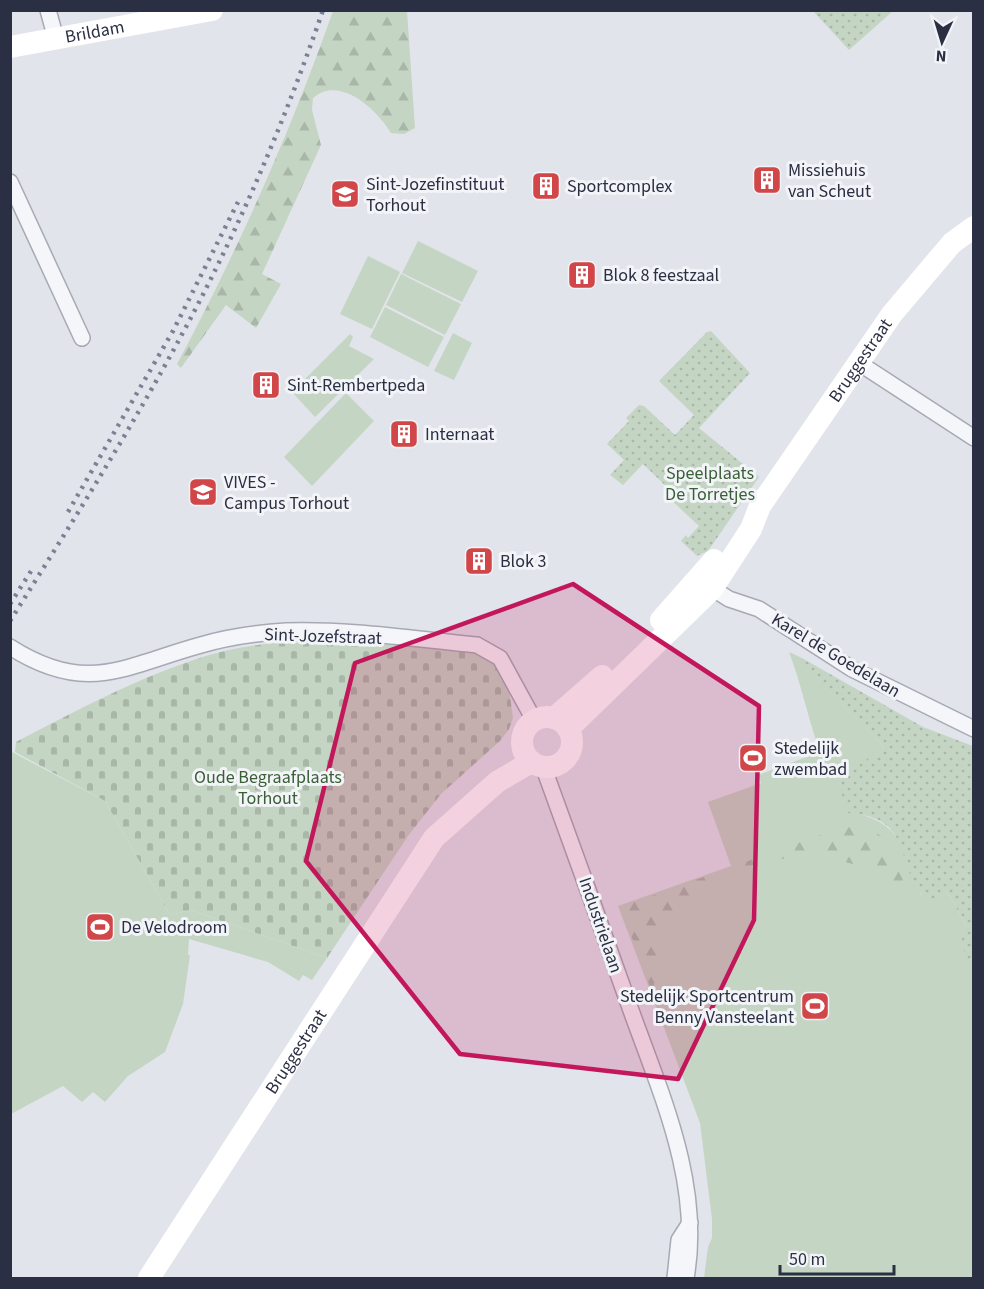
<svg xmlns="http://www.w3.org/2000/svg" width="984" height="1289" font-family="'Source Sans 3',sans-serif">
	<defs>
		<pattern id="forest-firs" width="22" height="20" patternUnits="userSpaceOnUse" patternTransform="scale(1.5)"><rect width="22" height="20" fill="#c5d5c3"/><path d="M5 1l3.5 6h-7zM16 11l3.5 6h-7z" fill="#a9b7a9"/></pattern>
		<pattern id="cemetery-stones" width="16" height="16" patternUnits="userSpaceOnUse" patternTransform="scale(1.5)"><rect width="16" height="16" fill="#c5d5c3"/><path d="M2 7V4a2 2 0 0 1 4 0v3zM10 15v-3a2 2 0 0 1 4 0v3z" fill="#a9b7a9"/></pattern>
		<pattern id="park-dots" width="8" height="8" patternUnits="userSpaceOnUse" patternTransform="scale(1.5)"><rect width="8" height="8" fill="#c5d5c3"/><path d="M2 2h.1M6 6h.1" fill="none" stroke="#a9b7a9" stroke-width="1.8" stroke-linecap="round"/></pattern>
	</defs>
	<rect width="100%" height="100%" fill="#e2e4eb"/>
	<g fill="#c5d5c3">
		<path d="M418,241L478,271L462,302L402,273Z"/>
		<path d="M368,256L400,272L372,329L340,314Z"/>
		<path d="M401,274L461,304L445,335L386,305Z"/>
		<path d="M385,307L444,337L428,367L370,337Z"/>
		<path d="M453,333L472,343L454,380L434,371Z"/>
		<path d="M350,334L353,337L349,346L374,359L315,417L292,392Z"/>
		<path d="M346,393L374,421L312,486L284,457Z"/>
		<path d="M789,652L802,658L800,662L884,747L859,814C905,826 905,856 921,895L948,893L967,927L965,958L974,960L973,1278H704L708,1247L712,1238V1219L700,1123L618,906L731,866L708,802L761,783L758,775L820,752C808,719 802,686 789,652Z"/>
		<path d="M10,751L105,801L170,915L191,910L327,958L312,980L303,975L299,981L268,962L189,939L188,955H190L183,1004L165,1052L128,1076L105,1102L93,1092L82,1102L63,1086L11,1114Z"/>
	</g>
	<g fill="url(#forest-firs)">
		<path d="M333,11H407L415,128L404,134L391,133C378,111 340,74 313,98L312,110L321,145L262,274L281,284L256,328L226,305L181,368L177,364C238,250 290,133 333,11Z"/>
		<path d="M854,826L875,832L883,837L909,893C881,894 890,877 869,865C852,868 835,855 816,856C756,858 680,878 660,942C654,960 654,979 654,998L621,907L823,834Z"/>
	</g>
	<path fill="url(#cemetery-stones)" d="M314,640L471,650L495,661L509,689L513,718L509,729L500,741L441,794L408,836L327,958L191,910L170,915L105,801L15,752L16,742C79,709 141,676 209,655C242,645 279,642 314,640Z"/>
	<g fill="url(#park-dots)">
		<path d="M813,11H893L849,50Z"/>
		<path d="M711,331L750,373L699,428L759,477L708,551L697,556L681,541L686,535L688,538L699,526L669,498L673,493L643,464L623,485L610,475L624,460L607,444L629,421L626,418L639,405L644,406L675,435L694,415L659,381L707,332Z"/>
		<path d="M802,658L923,727L973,746V960L965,959L961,932L967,927L948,893L930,902C891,874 921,817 847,813L838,780L884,747L799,662Z"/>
	</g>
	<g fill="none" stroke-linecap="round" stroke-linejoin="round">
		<g stroke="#a7aab5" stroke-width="18">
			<g id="street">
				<path d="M48,10L56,39"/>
				<path d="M10,182L82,338"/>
				<path d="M859,363L974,438"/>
				<path d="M707,585L729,599L759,609L852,669L974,729"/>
				<path d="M10,647C87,696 124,666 201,645C228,637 257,633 286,631C349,629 414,639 477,645L500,658L534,720"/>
				<path d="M543,766C572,845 600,923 628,1002C659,1090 703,1182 686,1278"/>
				<path d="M675,1278L679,1240L690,1223"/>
			</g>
		</g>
		<use href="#street" stroke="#f5f6f9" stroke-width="15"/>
		<g stroke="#fff" stroke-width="22">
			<path id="s1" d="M10,47L212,10"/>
			<path d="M661,620L714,560"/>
			<circle cx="547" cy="742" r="25"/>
			<path d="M554,718L602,676"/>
			<path id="s2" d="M568,729L712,589L751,529L760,506L892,314L952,243L974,227"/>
			<path id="s3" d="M149,1278L434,838L497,782L531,762"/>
		</g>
		<g stroke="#7b8195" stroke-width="4.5" stroke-dasharray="3 6" stroke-linecap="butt">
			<path d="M68,512L173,331L238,202"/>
			<path d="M10,604L33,568"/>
			<path d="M10,621C75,518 140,415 196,308C246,212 288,112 323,10"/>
		</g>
	</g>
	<path fill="#c2185b" fill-opacity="0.2" stroke="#c2185b" stroke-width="4.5" stroke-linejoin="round" d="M573,584L759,706L754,920L678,1079L460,1054L306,861L355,663Z"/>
	<defs>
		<g id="building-square" transform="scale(1.5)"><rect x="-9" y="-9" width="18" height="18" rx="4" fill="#d14648" stroke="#f2f4f8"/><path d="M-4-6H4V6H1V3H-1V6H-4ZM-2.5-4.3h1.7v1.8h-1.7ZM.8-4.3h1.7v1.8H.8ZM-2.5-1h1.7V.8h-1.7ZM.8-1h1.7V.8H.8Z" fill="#fff"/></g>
		<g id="school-square" transform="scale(1.5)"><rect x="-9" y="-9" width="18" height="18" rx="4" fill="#d14648" stroke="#f2f4f8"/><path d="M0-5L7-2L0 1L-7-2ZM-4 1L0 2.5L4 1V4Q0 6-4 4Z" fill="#fff"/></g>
		<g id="university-square" transform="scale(1.5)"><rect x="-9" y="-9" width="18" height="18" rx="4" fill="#d14648" stroke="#f2f4f8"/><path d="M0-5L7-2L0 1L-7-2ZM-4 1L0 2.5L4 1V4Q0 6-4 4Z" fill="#fff"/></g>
		<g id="stadium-square" transform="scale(1.5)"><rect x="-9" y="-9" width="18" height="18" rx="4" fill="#d14648" stroke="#f2f4f8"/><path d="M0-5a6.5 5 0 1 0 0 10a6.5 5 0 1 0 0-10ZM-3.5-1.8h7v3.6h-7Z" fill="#fff"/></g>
	</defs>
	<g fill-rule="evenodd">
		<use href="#building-square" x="767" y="180"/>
		<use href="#building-square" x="546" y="186"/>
		<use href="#school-square" x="345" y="194"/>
		<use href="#building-square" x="582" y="275"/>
		<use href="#building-square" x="266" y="385"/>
		<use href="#building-square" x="404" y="434"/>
		<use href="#university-square" x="203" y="492"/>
		<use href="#building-square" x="479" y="561"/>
		<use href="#stadium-square" x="753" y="758"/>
		<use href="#stadium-square" x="100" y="927"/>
		<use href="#stadium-square" x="815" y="1006"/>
	</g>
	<g text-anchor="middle" stroke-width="6" stroke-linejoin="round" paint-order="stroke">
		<g font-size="18" fill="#2a2f43" stroke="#f2f4f8">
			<text dy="6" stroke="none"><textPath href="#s1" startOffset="86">Brildam</textPath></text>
			<text dy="6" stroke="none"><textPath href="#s2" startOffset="474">Bruggestraat</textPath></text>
			<text transform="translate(323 636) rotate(2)" y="6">Sint-Jozefstraat</text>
			<text transform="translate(836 655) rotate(31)" y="6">Karel de Goedelaan</text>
			<text transform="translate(601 925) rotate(71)" y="6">Industrielaan</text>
			<text dy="6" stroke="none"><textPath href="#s3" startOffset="270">Bruggestraat</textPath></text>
		</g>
		<g font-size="18" fill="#2a2f43" stroke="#f2f4f8" text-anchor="start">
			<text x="788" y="176">Missiehuis<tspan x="788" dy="21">van Scheut</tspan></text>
			<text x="366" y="190">Sint-Jozefinstituut<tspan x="366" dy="21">Torhout</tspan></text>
			<text x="567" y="192">Sportcomplex</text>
			<text x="603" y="281">Blok 8 feestzaal</text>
			<text x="287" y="391">Sint-Rembertpeda</text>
			<text x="425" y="440">Internaat</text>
			<text x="224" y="488">VIVES -<tspan x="224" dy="21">Campus Torhout</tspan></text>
			<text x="500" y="567">Blok 3</text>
			<text x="774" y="754">Stedelijk<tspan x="774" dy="21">zwembad</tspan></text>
			<text x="121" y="933">De Velodroom</text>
			<text x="794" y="1002" text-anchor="end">Stedelijk Sportcentrum<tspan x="794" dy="21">Benny Vansteelant</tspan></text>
		</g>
		<g font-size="18" fill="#395f37" stroke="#f2f4f8">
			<text x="710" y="479">Speelplaats<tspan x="710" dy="21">De Torretjes</tspan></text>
			<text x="268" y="783">Oude Begraafplaats<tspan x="268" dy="21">Torhout</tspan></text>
		</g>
	</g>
	<rect width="984" height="1289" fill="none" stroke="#2a2f43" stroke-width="24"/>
	<g transform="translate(942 42) rotate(184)" stroke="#f2f4f8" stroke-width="4.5" paint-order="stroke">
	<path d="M0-4.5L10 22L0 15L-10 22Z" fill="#2a2f43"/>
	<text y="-9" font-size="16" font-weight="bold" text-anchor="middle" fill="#2a2f43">N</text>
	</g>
	<path d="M780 1265v9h114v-9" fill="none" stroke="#2a2f43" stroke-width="3"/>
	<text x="789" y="1265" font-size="18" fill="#2a2f43" stroke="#f2f4f8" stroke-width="4.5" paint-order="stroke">50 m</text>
</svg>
